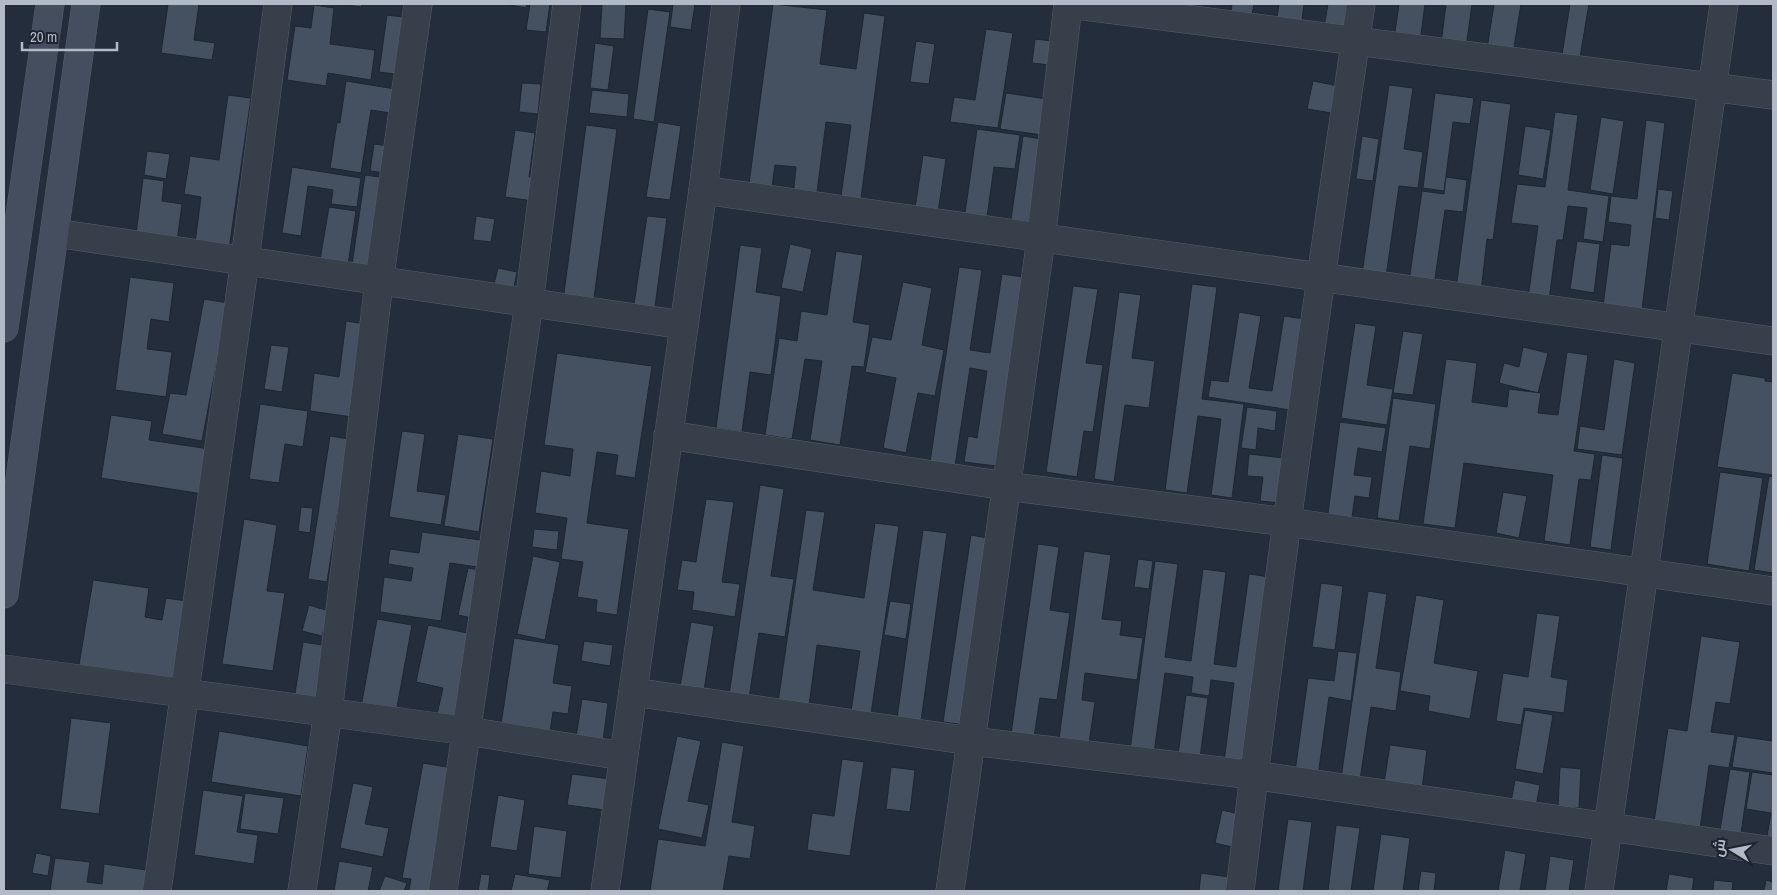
<svg xmlns="http://www.w3.org/2000/svg" width="1777" height="895" font-family="'Archivo Narrow',Cairo,sans-serif">
	<rect width="100%" height="100%" fill="#232d3b"/>
	<g fill="#455060" stroke="#1e2632">
		<path d="M168,4H199L194,40L215,43L212,60L161,53Z"/>
		<path d="M339,4H362L361,7Z"/>
		<path d="M505,4H527L526,8Z"/>
		<path d="M530,4H550L546,32L526,30Z"/>
		<path d="M602,4H626L624,39L600,38Z"/>
		<path d="M673,4H695L691,30L670,27Z"/>
		<path d="M773,4L827,10L820,64L856,69L864,13L885,16L860,206L840,203L851,125L826,122L816,200L793,197L796,167L775,165L771,194L748,191Z"/>
		<path d="M1232,4H1254L1251,20L1230,17Z"/>
		<path d="M1279,4H1304L1301,28L1276,24Z"/>
		<path d="M1328,4H1348L1344,30L1324,27Z"/>
		<path d="M1399,4H1425L1420,42L1394,39Z"/>
		<path d="M1446,4H1472L1466,48L1441,44Z"/>
		<path d="M1494,4H1521L1513,53L1487,49Z"/>
		<path d="M1570,4H1589L1579,63L1561,61Z"/>
		<path d="M314,5L334,8L330,44L375,50L371,80L328,73L326,86L287,80L295,26L311,28Z"/>
		<path d="M648,9L670,12L654,122L633,119Z"/>
		<path d="M387,15L418,19L410,76L379,72Z"/>
		<path d="M986,29L1013,33L998,128L950,122L954,97L975,100Z"/>
		<path d="M1035,39L1069,43L1066,67L1032,63Z"/>
		<path d="M916,41L935,44L929,84L910,82Z"/>
		<path d="M595,43L614,46L608,90L590,88Z"/>
		<path d="M346,81L414,92L390,113L371,110L361,173L330,168L337,122L340,123Z"/>
		<path d="M1313,81L1343,87L1338,114L1307,109Z"/>
		<path d="M522,83L541,84L538,114L519,112Z"/>
		<path d="M1389,85L1413,88L1404,149L1423,152L1418,188L1399,186L1386,277L1362,274Z"/>
		<path d="M592,90L629,94L627,117L589,113Z"/>
		<path d="M1006,93L1047,99L1042,135L1000,129Z"/>
		<path d="M1435,93L1474,98L1470,124L1453,122L1444,191L1423,188Z"/>
		<path d="M228,95L251,98L228,256L194,251L201,197L184,194L190,156L219,160Z"/>
		<path d="M1481,100L1511,104L1493,240L1487,239L1481,292L1456,289Z"/>
		<path d="M1555,112L1578,115L1568,190L1609,196L1603,242L1583,239L1587,208L1568,206L1563,240H1557L1549,300L1528,298L1538,226L1511,223L1517,184L1545,187Z"/>
		<path d="M1601,117L1624,121L1613,194L1590,190Z"/>
		<path d="M1646,120L1665,123L1642,310L1603,306L1611,244L1629,246L1631,225L1608,222L1611,196L1637,199Z"/>
		<path d="M658,122L681,126L670,200L646,197Z"/>
		<path d="M586,125L617,129L593,305L563,301Z"/>
		<path d="M1525,126L1551,130L1543,179L1518,175Z"/>
		<path d="M977,129L1020,135L1015,169L994,167L986,224L964,220Z"/>
		<path d="M515,130L535,133L529,177L544,180L541,202L505,197Z"/>
		<path d="M1023,136L1041,139L1028,228L1010,226Z"/>
		<path d="M1362,136L1379,139L1373,181L1356,179Z"/>
		<path d="M374,144L390,146L386,173L370,171Z"/>
		<path d="M147,151L170,154L166,179L144,175Z"/>
		<path d="M923,155L946,159L937,219L914,215Z"/>
		<path d="M292,167L361,178L357,207L331,204L333,190L308,186L301,236L282,233Z"/>
		<path d="M365,175L386,178L372,275L351,272Z"/>
		<path d="M1446,177L1467,180L1463,212L1445,210L1434,285L1409,281L1422,191L1444,194Z"/>
		<path d="M143,178L164,181L162,201L182,204L176,249L135,243Z"/>
		<path d="M1658,189L1673,191L1669,220L1655,218Z"/>
		<path d="M329,207L356,211L348,265L320,260Z"/>
		<path d="M476,216L495,219L491,242L473,240Z"/>
		<path d="M647,216L667,218L654,314L633,311Z"/>
		<path d="M1577,241L1600,244L1594,293L1570,289Z"/>
		<path d="M790,244L812,249L803,292L781,288Z"/>
		<path d="M740,245L762,248L756,292L781,296L771,375L750,372L742,432L716,428Z"/>
		<path d="M836,251L863,255L853,322L870,325L864,367L852,366L840,445L810,440L822,361L805,359L792,439L765,435L779,338L797,341L801,311L827,315Z"/>
		<path d="M959,267L982,270L970,350L990,353L1002,274L1024,277L996,466L964,462L968,436L977,438L987,371L970,368L955,466L930,462Z"/>
		<path d="M498,268L517,272L512,297L492,292Z"/>
		<path d="M130,277L174,283L169,322L151,319L147,349L172,352L166,397L115,390Z"/>
		<path d="M903,282L932,288L922,345L944,350L935,396L918,393L906,453L883,448L896,378L865,372L872,337L891,340Z"/>
		<path d="M1192,284L1217,287L1202,399L1244,404L1232,498L1211,495L1221,419L1198,416L1187,493L1165,490Z"/>
		<path d="M1073,286L1098,289L1086,363L1103,365L1093,432L1084,431L1077,477L1046,472Z"/>
		<path d="M1119,292L1141,295L1132,358L1155,361L1149,408L1125,405L1114,482L1094,479Z"/>
		<path d="M204,299L228,303L202,441L162,434L170,393L186,395Z"/>
		<path d="M1239,312L1261,316L1249,388L1272,391L1284,316L1304,319L1290,410L1208,397L1211,380L1228,382Z"/>
		<path d="M346,321L371,325L359,418L310,411L314,373L339,377Z"/>
		<path d="M1355,323L1376,326L1367,385L1393,389L1387,425L1341,418Z"/>
		<path d="M1403,331L1423,334L1413,395L1393,393Z"/>
		<path d="M271,345L289,347L282,392L264,389Z"/>
		<path d="M1523,347L1548,353L1538,393L1499,383L1504,363L1519,367Z"/>
		<path d="M1567,352L1588,355L1574,451L1595,454L1591,480L1579,479L1570,545L1544,541L1553,475L1464,463L1455,528L1423,524L1446,359L1477,363L1472,402L1507,407L1509,389L1541,393L1538,413L1558,415Z"/>
		<path d="M557,353L652,366L635,478L615,475L618,455L597,452L587,523L629,529L617,615L596,612L597,600L577,597L583,562L561,559L567,518L535,513L541,471L570,476L573,449L544,445Z"/>
		<path d="M1614,359L1635,363L1622,455L1577,449L1580,426L1604,430Z"/>
		<path d="M1732,373L1765,378V381L1773,382V475L1717,467Z"/>
		<path d="M1393,398L1436,404L1430,449L1410,446L1399,521L1377,518Z"/>
		<path d="M260,404L308,411L303,447L285,444L279,483L249,479Z"/>
		<path d="M1247,407L1277,411L1275,431L1258,428L1256,450L1241,448Z"/>
		<path d="M111,415L152,421L149,440L216,450L209,495L101,478Z"/>
		<path d="M1340,422L1386,428L1382,452L1358,448L1354,475L1372,477L1369,498L1355,496L1350,531L1326,528Z"/>
		<path d="M402,431L425,434L417,491L446,495L441,525L389,517Z"/>
		<path d="M458,434L493,439L479,532L444,526Z"/>
		<path d="M330,436L349,439L327,582L308,579Z"/>
		<path d="M1249,454L1284,458L1280,503L1260,501L1263,477L1247,476Z"/>
		<path d="M1602,455L1623,458L1611,550L1590,547Z"/>
		<path d="M1720,472L1763,478L1749,571L1707,564Z"/>
		<path d="M1769,476L1773,477V573L1754,570Z"/>
		<path d="M760,485L784,489L771,576L794,579L785,637L759,633L749,698L729,695Z"/>
		<path d="M1503,492L1527,496L1519,538L1496,533Z"/>
		<path d="M706,499L734,502L722,582L740,584L735,617L692,610L694,592L677,590L682,560L696,562Z"/>
		<path d="M301,507L313,508L310,533L298,531Z"/>
		<path d="M806,510L825,512L813,590L864,598L875,523L899,526L871,714L851,711L860,651L817,645L809,706L778,702Z"/>
		<path d="M244,519L277,525L267,591L285,593L273,671L222,664Z"/>
		<path d="M534,529L559,531L557,550L532,547Z"/>
		<path d="M923,530L947,533L921,721L897,718Z"/>
		<path d="M422,532L488,541L484,568L450,563L441,621L380,612L384,577L411,581L413,568L388,564L390,549L419,553Z"/>
		<path d="M971,535L993,539L966,725L943,722Z"/>
		<path d="M1038,544L1059,547L1050,610L1070,613L1057,700L1040,698L1034,737L1011,734Z"/>
		<path d="M1084,551L1111,555L1102,619L1122,621L1120,635L1143,638L1137,680L1085,673L1082,700L1095,702L1089,743L1059,739Z"/>
		<path d="M533,556L560,562L545,640L517,634Z"/>
		<path d="M1138,559L1153,561L1149,589L1134,587Z"/>
		<path d="M1155,561L1178,564L1165,657L1191,661L1203,569L1226,572L1214,664L1236,667L1249,574L1270,577L1245,764L1224,762L1234,683L1211,680L1209,696L1191,693L1193,677L1165,673L1154,753L1130,750Z"/>
		<path d="M468,568L496,573L486,621L458,615Z"/>
		<path d="M93,580L149,588L145,617L162,620L166,598L206,604L192,688L78,671Z"/>
		<path d="M1321,583L1343,586L1335,650L1312,647Z"/>
		<path d="M1368,591L1387,594L1376,668L1401,672L1396,711L1371,707L1360,780L1341,778Z"/>
		<path d="M1416,595L1444,600L1434,663L1478,671L1470,719L1428,711L1430,696L1400,691Z"/>
		<path d="M890,601L911,604L906,639L884,635Z"/>
		<path d="M309,605L329,611L322,636L302,631Z"/>
		<path d="M1537,613L1560,616L1551,677L1568,680L1564,713L1524,708L1521,725L1496,721L1503,673L1528,677Z"/>
		<path d="M377,619L412,625L396,713L361,707Z"/>
		<path d="M691,622L714,626L704,691L680,687Z"/>
		<path d="M428,625L482,636L462,729L435,723L443,688L416,682Z"/>
		<path d="M1701,636L1740,642L1730,704L1716,702L1711,732L1735,735L1729,768L1709,765L1700,829L1654,822L1668,728L1687,731Z"/>
		<path d="M514,638L559,645L553,683L572,686L568,714L553,712L549,738L500,731Z"/>
		<path d="M584,641L613,645L610,666L581,661Z"/>
		<path d="M303,642L328,646L319,704L294,700Z"/>
		<path d="M1338,651L1357,653L1351,701L1329,697L1318,776L1295,772L1308,678L1334,681Z"/>
		<path d="M1186,695L1208,698L1200,758L1178,755Z"/>
		<path d="M582,699L608,703L603,741L576,737Z"/>
		<path d="M1525,710L1553,715L1543,774L1515,769Z"/>
		<path d="M71,718L111,723L99,814L60,809Z"/>
		<path d="M219,731L308,746L301,796L211,782Z"/>
		<path d="M677,736L701,741L688,801L709,805L702,838L658,829Z"/>
		<path d="M1737,736L1773,741V773L1732,767Z"/>
		<path d="M722,742L744,746L732,822L755,826L750,859L729,856L723,891H650L658,839L705,846Z"/>
		<path d="M1390,745L1427,750L1422,789L1384,783Z"/>
		<path d="M842,759L864,762L850,856L807,850L812,813L834,816Z"/>
		<path d="M423,763L452,768L430,891H409L411,879L402,878Z"/>
		<path d="M891,767L915,770L910,812L886,809Z"/>
		<path d="M1560,767L1581,769L1579,808L1558,807Z"/>
		<path d="M1730,769L1750,772L1741,833L1720,830Z"/>
		<path d="M1752,772L1773,775V837L1767,836L1771,813L1746,809Z"/>
		<path d="M572,774L610,779L605,810L567,805Z"/>
		<path d="M1515,780L1540,785L1536,806L1511,802Z"/>
		<path d="M353,783L373,787L365,824L389,828L383,857L340,848Z"/>
		<path d="M203,790L243,796L237,832L258,835L254,864L194,855Z"/>
		<path d="M245,793L284,798L278,834L240,829Z"/>
		<path d="M498,795L525,800L517,851L490,847Z"/>
		<path d="M1222,810L1239,814L1232,847L1215,843Z"/>
		<path d="M1288,819L1312,822L1303,891H1278Z"/>
		<path d="M1336,825L1360,828L1351,891H1328Z"/>
		<path d="M534,826L567,831L561,878L528,874Z"/>
		<path d="M1381,834L1410,838L1403,891H1373Z"/>
		<path d="M1505,850L1526,854L1520,891H1498Z"/>
		<path d="M36,853L51,856L48,876L32,873Z"/>
		<path d="M1550,856L1574,860L1569,891H1545Z"/>
		<path d="M55,858L90,862L87,882L102,884L104,864L147,870L144,891H50Z"/>
		<path d="M339,861L373,867L368,891H334Z"/>
		<path d="M1421,871L1436,873L1434,891H1418Z"/>
		<path d="M1201,873L1229,877L1227,891H1199Z"/>
		<path d="M481,874L490,875L488,891H478Z"/>
		<path d="M515,874L550,880L547,891H511Z"/>
		<path d="M1669,874L1694,878L1692,891H1666Z"/>
		<path d="M385,876L407,883L404,891H379Z"/>
		<path d="M1714,880L1733,882L1732,891H1713Z"/>
		<path d="M1766,880L1773,882V891H1764Z"/>
	</g>
	<g fill="none" stroke-linecap="round" stroke-linejoin="round">
		<g stroke="#555d69" stroke-width="29">
			<g id="street">
				<path d="M1069,4L1773,95"/>
				<path d="M703,190L1773,341"/>
				<path d="M55,233C264,263 474,295 684,325"/>
				<path d="M668,435L1006,486L1287,522L1773,591"/>
				<path d="M4,669L467,731L623,756"/>
				<path d="M633,692L971,741L1253,775L1773,851"/>
				<path d="M157,891L245,260L278,4"/>
				<path d="M302,891L328,712L379,282L418,4"/>
				<path d="M443,891L529,303L567,4"/>
				<path d="M605,891L703,190L726,4"/>
				<path d="M950,891L1041,239L1068,4"/>
				<path d="M1240,891C1275,595 1317,299 1361,4"/>
				<path d="M1599,891L1724,4"/>
			</g>
		</g>
		<g stroke="#555d69" stroke-width="29">
			<g id="secondary">
				<path d="M4,328L50,4"/>
				<path d="M4,594L86,4"/>
			</g>
		</g>
		<use href="#street" stroke="#373f4b" stroke-width="28"/>
		<use href="#secondary" stroke="#454e5e" stroke-width="28"/>
	</g>
	<rect width="1777" height="895" fill="none" stroke="#b3bac7" stroke-width="10"/>
	<g transform="translate(1732 850) rotate(280)" stroke="#1c2430" stroke-width="4" paint-order="stroke">
	<path d="M0-4L9 19L0 12L-9 19Z" fill="#b3bac7"/>
	<text y="-8" font-size="14" font-weight="bold" text-anchor="middle" fill="#b3bac7">ش</text>
	</g>
	<path d="M22 42v8h95v-8" fill="none" stroke="#b3bac7" stroke-width="2.5"/>
	<text x="30" y="42" font-size="15" fill="#b3bac7" stroke="#1c2430" stroke-width="4" paint-order="stroke">20 m</text>
</svg>
